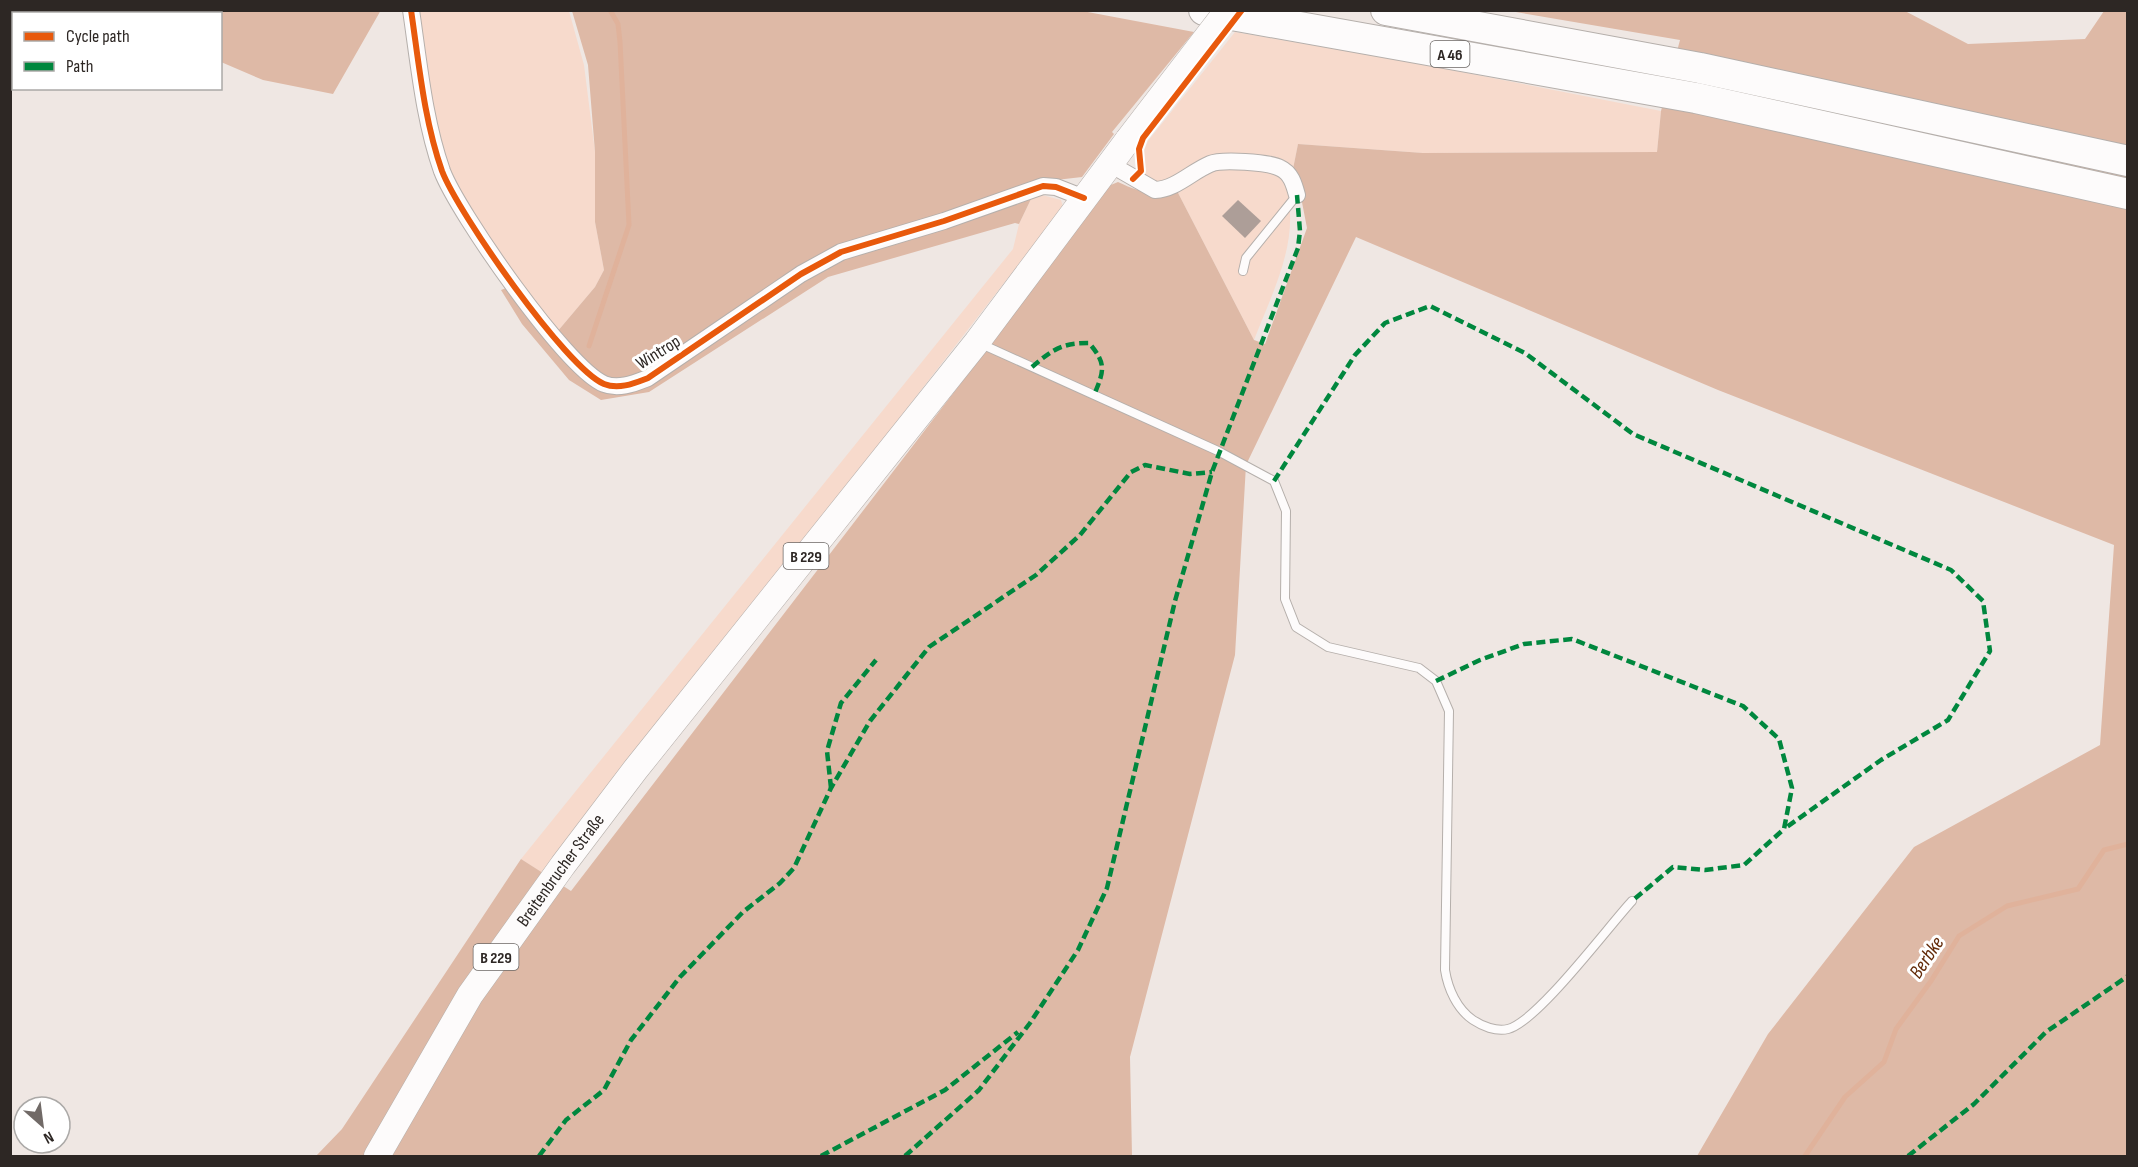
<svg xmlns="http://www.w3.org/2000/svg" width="2138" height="1167" font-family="'Sofia Sans Condensed',sans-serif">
	<rect width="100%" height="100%" fill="#efe7e3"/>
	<g fill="#f7dacc">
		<path d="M415,11H569L584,65L595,152V222L604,270L595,287L557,332C508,272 456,205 434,129C423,91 421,49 415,11Z"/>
		<path d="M1235,32L1395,59L1661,111L1657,152L1423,153L1298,144L1292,174L1269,157L1161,184L1141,175L1144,170L1142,156L1148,141Z"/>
		<path d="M1221,166L1266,169L1284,180C1303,236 1274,288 1254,340L1176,189Z"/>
		<path d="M1042,195L1061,200L1063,207L545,875L521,859L1013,249L1019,224L1031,199Z"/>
	</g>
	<g fill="#deb9a6">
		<path d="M381,10L333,94L263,80L221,62L220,14L204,13L201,11Z"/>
		<path d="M1077,10L1194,32L1112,132L1114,134L1082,177L1056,180L1030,189L1031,199L1019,224L1015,223L828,277L649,392L601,400L569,380L522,324L501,290L509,287L557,332L595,287L604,270L595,222V152L588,65L572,11Z"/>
		<path d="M1510,11H1905L1968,44L2085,39L2104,11H2127V1156H1697L1768,1034L1914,847L2100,745L2114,545L1718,390L1356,237L1246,465L1235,655L1130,1057L1132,1156H316L342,1129L521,859L571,891L978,361L1106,187L1118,182C1139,192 1154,196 1176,189L1254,340L1265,344L1307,228L1300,192L1292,174L1298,144L1423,153L1657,152L1661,111L1680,40Z"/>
	</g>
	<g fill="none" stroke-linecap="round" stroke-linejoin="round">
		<g stroke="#e0b29b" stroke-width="5">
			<path d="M589,346L629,225L620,42L618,24L610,10"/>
			<path d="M1805,1156L1845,1097L1884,1062L1896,1029L1931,981L1959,936L2007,906L2078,889L2104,850L2128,844"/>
		</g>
	</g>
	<path fill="#ad9e98" d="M1238,200L1261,221L1245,238L1222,216Z"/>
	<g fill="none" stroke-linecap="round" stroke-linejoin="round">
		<g stroke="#b5afab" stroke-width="10">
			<g id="lane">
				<path d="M1243,271L1246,258L1297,195"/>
				<path d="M979,343L1218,451L1274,481L1286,511L1285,599L1296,627L1328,647L1419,668L1436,681L1449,711L1445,970C1448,989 1457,1009 1473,1020C1482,1026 1496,1032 1508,1029C1537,1022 1608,927 1632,901"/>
			</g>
		</g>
		<g stroke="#b5afab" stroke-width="18">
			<g id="street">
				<path d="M411,10C419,64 424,120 442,171C458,213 566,368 604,384C619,390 635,383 648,378L801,274L841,252L944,221L1043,186L1056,187L1084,198"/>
				<path d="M1110,164L1155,190C1176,189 1191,172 1210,164C1221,159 1269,162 1280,168C1291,173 1294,184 1297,195"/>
			</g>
		</g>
		<g stroke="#b5afab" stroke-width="27">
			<g id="primary">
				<path id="s1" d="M377,1156L470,995L563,865L635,770L977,342L1128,140"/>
			</g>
		</g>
		<g stroke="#b5afab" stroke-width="32">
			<g id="highway">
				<path d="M1204,10L1696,98L2128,194"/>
				<path d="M1386,10L1700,68L2128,161"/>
			</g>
		</g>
		<use href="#lane" stroke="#fdfbfb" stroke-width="8"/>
		<use href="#street" stroke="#fdfbfb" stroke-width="16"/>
		<use href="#primary" stroke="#fdfbfb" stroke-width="26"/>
		<use href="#highway" stroke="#fdfbfb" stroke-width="30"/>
		<g stroke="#b5afab" stroke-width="27" stroke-linecap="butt">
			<path id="primary-bridge" d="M1128,140L1228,10"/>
		</g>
		<use href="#primary-bridge" stroke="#fdfbfb" stroke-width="26"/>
		<g stroke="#00873e" stroke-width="4.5" stroke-dasharray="9 4.5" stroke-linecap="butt">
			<path d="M1032,367C1053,349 1062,343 1089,343C1107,364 1104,371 1094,395"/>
			<path d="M1274,481L1355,355L1385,323L1430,306L1525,353L1633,434L1951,570L1983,601L1990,651L1948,720L1881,760L1784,829"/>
			<path d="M1436,681L1480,660L1524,644L1572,639L1743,706L1779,739L1792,788L1784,829L1744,865L1705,870L1673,867L1632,901"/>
			<path d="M831,788L827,751L841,703L876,660"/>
			<path d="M539,1156L566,1120L604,1090L631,1040L680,977L743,912L780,883L794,868L831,788L870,721L929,647L1036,575L1080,535L1131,472L1145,465L1190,474L1212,472"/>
			<path d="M821,1156L945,1090L1018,1032"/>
			<path d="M905,1156L979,1090L1030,1023L1078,950L1107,888L1175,601L1212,472L1298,248L1300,231L1297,195"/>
			<path d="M1908,1156L1974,1104L2046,1032L2128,976"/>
		</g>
		<g stroke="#fff" stroke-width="10">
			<g id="cycleway">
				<path d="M411,10C419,64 424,120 442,171C458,213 566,368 604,384C619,390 635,383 648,378L801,274L841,252L944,221L1043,186L1056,187L1084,198"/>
				<path d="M1133,179L1141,171L1139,149L1143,138L1242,10"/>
			</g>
		</g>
		<use href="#cycleway" stroke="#e8590c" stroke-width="6"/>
	</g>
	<g text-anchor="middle" stroke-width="6" stroke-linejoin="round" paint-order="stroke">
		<g fill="#fff" stroke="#6c6866" stroke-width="1.5">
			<rect x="1430.5" y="41" width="39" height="26" rx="4.5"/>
			<rect x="783.5" y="543" width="45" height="26" rx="4.5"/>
			<rect x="473.5" y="944" width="45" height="26" rx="4.5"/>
		</g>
		<g font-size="16" font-weight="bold" fill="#2d2724">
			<text x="1450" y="60">A 46</text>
			<text x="806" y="562">B 229</text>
			<text x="496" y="963">B 229</text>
		</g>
		<g font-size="18" fill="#2d2724" stroke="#fff">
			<text transform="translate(658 352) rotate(-32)" y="6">Wintrop</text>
			<text dy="6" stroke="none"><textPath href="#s1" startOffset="340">Breitenbrucher Straße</textPath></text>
		</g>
		<g font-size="20" font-style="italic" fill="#642b09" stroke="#fff">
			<text transform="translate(1926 957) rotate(-56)" y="7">Berbke</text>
		</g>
	</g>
	<rect width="2138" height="1167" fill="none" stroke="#2d2724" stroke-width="24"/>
	<rect x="12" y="12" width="210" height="78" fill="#ffffff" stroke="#aba9a7" stroke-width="1.5"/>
	<rect x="24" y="32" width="30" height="9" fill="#e8590c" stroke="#aba9a7" stroke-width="1.5"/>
	<text x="66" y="42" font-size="18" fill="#2d2724">Cycle path</text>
	<rect x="24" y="62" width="30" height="9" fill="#00873e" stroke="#aba9a7" stroke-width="1.5"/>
	<text x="66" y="72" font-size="18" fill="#2d2724">Path</text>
	<g transform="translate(42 1125) rotate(152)"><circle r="28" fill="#ffffff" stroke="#aba9a7" stroke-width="1.5"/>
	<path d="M0-4.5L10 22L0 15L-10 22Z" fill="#716a67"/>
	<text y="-9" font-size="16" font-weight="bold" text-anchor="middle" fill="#2d2724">N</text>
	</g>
</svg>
